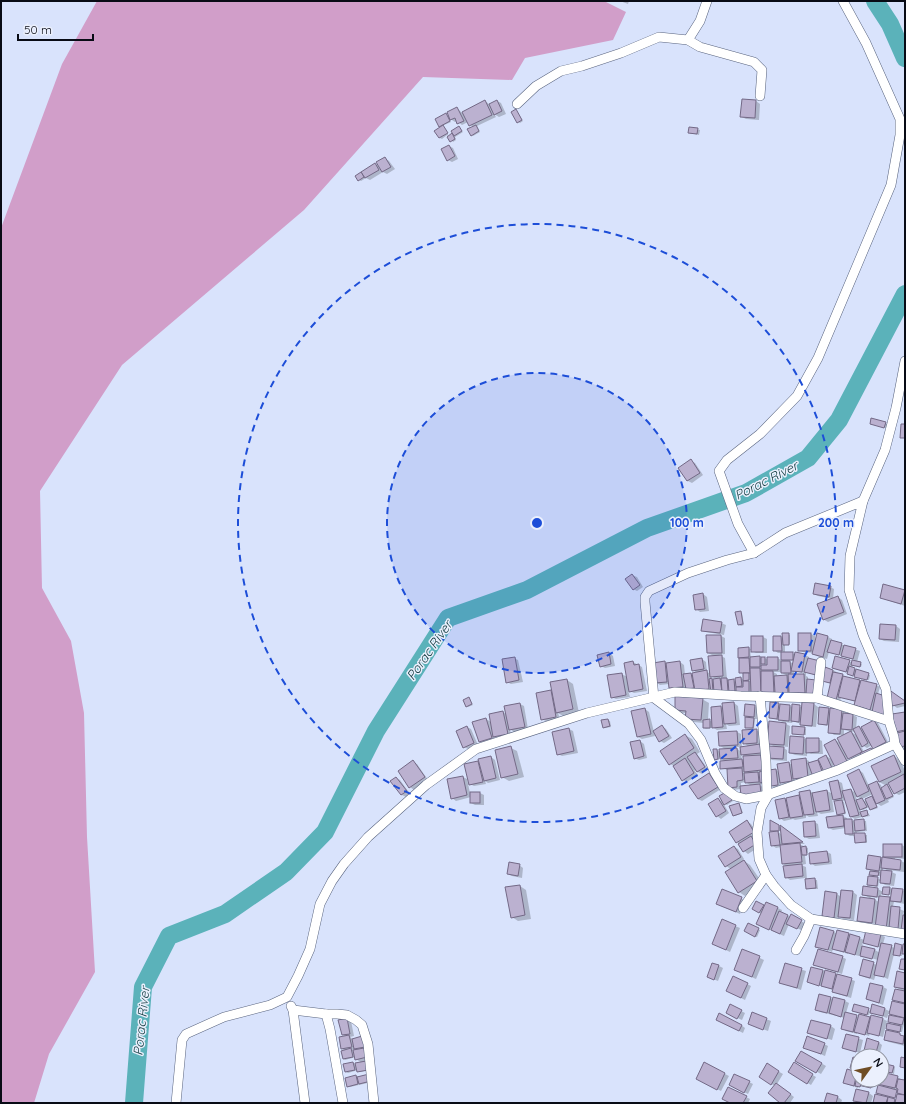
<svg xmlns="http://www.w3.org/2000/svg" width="906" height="1104" font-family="Quicksand,sans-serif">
	<rect width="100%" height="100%" fill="#d9e3fc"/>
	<path fill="#d19ec9" d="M97,1H604L626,12L613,40L525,58L512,80L423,77L304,210L122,365L40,491L42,588L71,641L84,713L87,837L95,972L49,1054L34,1103H1V228L62,64Z"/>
	<g fill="#0003" fill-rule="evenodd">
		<path d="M620,1H629L628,4Z"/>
		<path d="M743,100L756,101L760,104L759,120L746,119L742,117Z"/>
		<path d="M485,101L489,104L497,101L501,103L506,114L499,117L494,114L496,117L477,126L480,132L473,136L472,135L473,127L468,122L462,125L457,121L455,122L449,118L451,122L442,126L449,136L459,128L463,132L455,137L456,140L453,142L447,135L442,139L440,138L436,131L442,127L440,126L446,115L450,117L457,108L462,113Z"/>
		<path d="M516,110L523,121L520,123L518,122Z"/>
		<path d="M690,128L700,130L699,135L689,133Z"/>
		<path d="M449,146L453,148L458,159L452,162L448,160Z"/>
		<path d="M385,158L389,161L395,169L387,174L383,172L370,180L366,178L361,181L359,180L361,173L365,176L376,164L380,167Z"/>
		<path d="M885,423L887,424L886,428L872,424Z"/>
		<path d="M691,461L695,463L703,475L692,483L688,481Z"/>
		<path d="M632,575L637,577L643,587L637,591L633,589Z"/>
		<path d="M884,586L905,591V606L881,598Z"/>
		<path d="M830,587L834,589L833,599L818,596L814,594Z"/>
		<path d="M703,594L707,597L709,611L700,612L696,609Z"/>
		<path d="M838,597L842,600L847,614L828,622L823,619Z"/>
		<path d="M740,612L742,613L744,625L741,626L739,625Z"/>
		<path d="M721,623L726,625L724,635L706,632L702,630Z"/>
		<path d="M881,625L896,626L900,629L899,642L884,641L880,639Z"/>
		<path d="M788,634L790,635V644H785V653L805,655L809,657V659L820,677L806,672V676L808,677V680L818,694L674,690L670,688L669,684L660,685L656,682L665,662L667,664L680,662L684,665L685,675L691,674L694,676L697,673L693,670L702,659L706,662L707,672L711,674L714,656L708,653L721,636L725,638V654L719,655L725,658L727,679L737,682L741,678L744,680V674L740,672L743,659L739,657L749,648L752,650L763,637L767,639V653H756L750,650L751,658L760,657L762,659L765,658L768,660L778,658L782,661V653H778L774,650V637H781L784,638ZM794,660V664L788,661ZM761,663L764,664L767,666H761ZM794,671L803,673V675H794ZM773,672H782V673L788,676L777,677V674ZM711,676L716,679H711Z"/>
		<path d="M811,634L815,636V644L818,635L828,637L832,639V641L860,651L857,662L862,664L861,667L853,665L852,668L870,675L869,680L833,668L849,661L853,663L854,660L829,652L827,659L817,656L813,654L814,653L803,652L799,650Z"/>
		<path d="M609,653L613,656L615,666L605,668L601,666Z"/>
		<path d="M514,658L518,660L523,682L511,684L507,682Z"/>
		<path d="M633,662L642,667L647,691L634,693L628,690L630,697L616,699L612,697L621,674L628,677Z"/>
		<path d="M833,670L846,677L876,685L880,687L873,711L860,707L856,705V702L841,697L840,702L832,700L831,684L823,680Z"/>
		<path d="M567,680L573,684L579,713L563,716L558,713L560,719L546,721L542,719L550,691L553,693Z"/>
		<path d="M469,698L473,705L468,707L467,706Z"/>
		<path d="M702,699L709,703L708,720L713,722L721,707L724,709L734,703L738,706L740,725L729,726L726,724L727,729L717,730L712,727V728L706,729L704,728V723L693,722L686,718L687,713H682L676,709Z"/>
		<path d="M905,701V706L897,708L893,705Z"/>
		<path d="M520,704L524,706L528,729L514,732L510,729L511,736L498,739L495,737L496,740L484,744L480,742L486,719L491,722L503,712L507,715Z"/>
		<path d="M779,704L793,707V706L802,707L814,704L818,707L816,727L805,726L801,724L793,721L792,723L783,722L770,717Z"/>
		<path d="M755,706L759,709L758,719H755L754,729L747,728L746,727V716H745Z"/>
		<path d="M645,709L649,712L655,736L642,739L638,737Z"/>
		<path d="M828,709L831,711L842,710L846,712V714L853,715L857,717L856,729L859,727L864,730L874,721L878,723L889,744L877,750L872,745L867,748L860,744L864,752L871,749L873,750L853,760L846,756L851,765L835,764L833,765L836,770L826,776L811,769L812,779L798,781L795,779V783L785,785L781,783L782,787L776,788L772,786L776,770L779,772L789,763L792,765L805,759L809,761L810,763L818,761L821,763L826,756L833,760L835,740L842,744L851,732L858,736L855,732L844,730V735H834L830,732V726L823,725L819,723Z"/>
		<path d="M905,713V749H904L900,747V733L896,731Z"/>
		<path d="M608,720L610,721L611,727L605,728L604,727Z"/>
		<path d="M786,724L790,726L788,747L780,746L787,750V761L772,760L768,757L775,747L768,743Z"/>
		<path d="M662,726L666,729L672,738L664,743L660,741Z"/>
		<path d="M467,727L471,729L478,745L468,749L464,747Z"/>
		<path d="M805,728L806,729V735L794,734Z"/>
		<path d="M569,729L573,731L578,753L562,756L558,754Z"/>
		<path d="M756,730L760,732L765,758L763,784H758L764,788L765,796L741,789L733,790L729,788L728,770L721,768L725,761L719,757V760L715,759L717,750L720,752L727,750L720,746L737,732L741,734L742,748L749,747L744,743ZM734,747H741L742,752ZM741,754L746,757L744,759L742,760ZM745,782L752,786L741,787V783Z"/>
		<path d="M685,735L692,739L700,752L697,754L708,769L702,774L694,770L698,775L687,782L683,780L674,766L670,764Z"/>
		<path d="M803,738L807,740L818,739L822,741L823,754H811L807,752V756L795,755L790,753Z"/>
		<path d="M640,741L644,744L647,758L639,760L634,758Z"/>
		<path d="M511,748L517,751L524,777L509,781L502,777Z"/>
		<path d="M894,756L900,760L905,771V792L899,795L895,793L890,783L886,785L889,786L894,797L888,800L889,802L881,806L875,802L878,808L872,810L869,807L863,810L860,808V813L867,811L870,816L864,817L862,815V817L855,819L851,817L846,800L842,801L844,802L846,814L841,815L847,818V820H853L851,821H866L867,831L857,832V834L867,835V843L856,842L855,836H850L846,834V828L833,830L829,828L841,816L838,814V802L832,798L834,812L821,814L817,812L818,816L809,817L806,815V818L795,820L793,819L784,821L780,818L777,801L799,796L802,798L810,791L813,793L827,791L833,794L830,782L838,781L842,783L844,792L851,790L856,793L859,770L863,773L869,786L877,782L881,785L882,788L887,786L879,782ZM873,794L875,800L871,797L864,801L862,799ZM856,796L862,799L857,801Z"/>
		<path d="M491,757L495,760L500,780L488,783L485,781L486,784L474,786L470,784L477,762L481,764Z"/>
		<path d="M413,762L417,764L428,780L414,790L410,787Z"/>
		<path d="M709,774L713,777L721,789L702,801L698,799Z"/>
		<path d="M463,777L467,779L470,793H480L484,795V805H475L471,803V797L456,801L452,798Z"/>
		<path d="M396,778L400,780L410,794L406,797L402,795L392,782Z"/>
		<path d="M728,794L733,801L727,805L723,803L729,813L721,819L717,816L718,799L723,802Z"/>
		<path d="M739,804L740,805L743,813L735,816L733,815Z"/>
		<path d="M747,821L751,824L758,834L752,838L755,840L759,847L748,854L744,851L737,842Z"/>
		<path d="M771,822L784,829L805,844H799L808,848V854L827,852L831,854L832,864L815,866L811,863L810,855L804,851L803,853L807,855L805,856L806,864L801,865L806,867L807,880H817L818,889H807L805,878L790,880L786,877L788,867L783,864L781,847L776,848L772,845L778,832L782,835V831L771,830Z"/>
		<path d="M814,822L818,824L820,838L809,839L805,837Z"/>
		<path d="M902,845L905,847V859L895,858V860L901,861L905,863L904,872L887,870L896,874L894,886L885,885L879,881L878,887L868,885L877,878L881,880V876L872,875L871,874V871L867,869L880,858L883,859H889L884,856ZM883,868L885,869L890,872L883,871Z"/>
		<path d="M734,847L738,849L744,859L743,860L750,865L763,884L745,896L739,892L731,869L726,866Z"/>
		<path d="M519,865L523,868L522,878L512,876L508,874Z"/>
		<path d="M520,886L526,890L531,919L518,921L512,917Z"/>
		<path d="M890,888L893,890H903L905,892V904L894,902L893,906L904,911L903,916H905L902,931L877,924L862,922L858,920L871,899L863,894L878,889L883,892ZM882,892L892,895L891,898L881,897ZM870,897L880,898L879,902Z"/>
		<path d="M842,891L853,892L857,895L854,920L843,919L839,916L838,920L827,918L823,916L826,893L837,894L841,897Z"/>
		<path d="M741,898L745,901L740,914L721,906Z"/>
		<path d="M757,902L765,906L766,903L778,908L782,910L781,913L805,923L801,930L789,924L784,936L761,926L762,914L753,909Z"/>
		<path d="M723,921L740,928L730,952L713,944Z"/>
		<path d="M748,925L760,930L757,937L745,931Z"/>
		<path d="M833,931L837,934L848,933L864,940L881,935L885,937L883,944L895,948L901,945L904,947L905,945V954L902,953V956L894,954L888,979L876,974L874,980L864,977L860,975L864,960L877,965L878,960L864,956V957L860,955L859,956L848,953V954L833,949L832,952L816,946ZM863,942L881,948L880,953L875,950L862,947Z"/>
		<path d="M743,950L764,960L756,979L735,970Z"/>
		<path d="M842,957L846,959L842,974L814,965Z"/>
		<path d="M786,965L806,971L801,990L781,983Z"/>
		<path d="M719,966L723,968L718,981L708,977Z"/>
		<path d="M812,968L836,974L855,981L851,998L838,994L834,992V990L808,982Z"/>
		<path d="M905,974V1018L902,1017L905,1020L902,1032H896L905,1037V1046L889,1042L885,1040L893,1032L887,1029L895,1024L890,1022L897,1017L889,1012L887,1018L875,1014L870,1012L869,1015L855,1011L854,1005L871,1011L873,1006L885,1009L891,1012L893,1002H898L894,1000L901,990L895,987Z"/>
		<path d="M747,984L751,986L745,1000L731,993Z"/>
		<path d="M883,987L887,989L883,1005L867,999Z"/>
		<path d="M820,995L833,999L845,1001L849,1003L846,1013L859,1017L883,1019L887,1021L883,1037L870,1033L869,1036L857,1032V1034L846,1031L842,1028L845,1018L820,1012L816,1009Z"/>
		<path d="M731,1006L745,1013L742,1020L731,1015Z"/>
		<path d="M752,1013L771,1021L768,1031L749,1024Z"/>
		<path d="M346,1019L351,1021L354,1036L350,1037L353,1039L362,1037L370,1059L364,1061L368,1063L370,1070L360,1072L358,1070L348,1073L346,1072L353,1063L355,1064L362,1063L356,1059V1057L345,1060L344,1059L346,1051L342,1049L346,1037L343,1035Z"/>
		<path d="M721,1022L741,1025L745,1028L743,1033Z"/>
		<path d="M831,1026L835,1029L832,1040L809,1033Z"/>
		<path d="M847,1035L863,1040L860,1053L844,1048Z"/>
		<path d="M878,1042L882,1045L879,1056H866L864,1055Z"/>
		<path d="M824,1044L828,1046L825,1056L808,1049Z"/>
		<path d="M802,1052L826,1066L821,1074L797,1061Z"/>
		<path d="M705,1064L729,1076L721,1091L701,1081Z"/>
		<path d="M794,1064L816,1077L811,1085L789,1072Z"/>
		<path d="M767,1065L783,1074L777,1084L794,1097L790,1103H782L775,1086L760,1077Z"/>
		<path d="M894,1067H895L894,1074L882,1070V1069Z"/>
		<path d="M847,1070L858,1073V1080L875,1081L873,1088L862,1085V1087L858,1086V1088L844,1083Z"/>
		<path d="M882,1073L897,1077L901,1079V1080L905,1081V1103H895L898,1090H896L893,1103H894H874L883,1096L877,1093L884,1087L878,1083L879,1080H882Z"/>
		<path d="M369,1075L372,1082L350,1087L348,1086L346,1078Z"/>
		<path d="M749,1082L753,1084L748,1094L734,1087Z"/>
		<path d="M869,1093L873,1096L871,1103H859L854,1100Z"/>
		<path d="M746,1097L750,1099L748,1103H731Z"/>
		<path d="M838,1097L842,1100L841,1103H825Z"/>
	</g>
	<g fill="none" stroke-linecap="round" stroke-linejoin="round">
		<g stroke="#5bb2ba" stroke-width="18">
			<path d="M875,1L890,24L905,58"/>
			<path d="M134,1103L143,987L169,936L225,914L286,872L325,832L376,731L448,618L527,590L647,528L746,493L808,458L839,420L905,294"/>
		</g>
	</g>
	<g fill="#bbb1d0" stroke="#736986">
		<path d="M742,99L756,100L755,118L740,117Z"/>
		<path d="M485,100L492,115L469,126L462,112Z"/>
		<path d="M497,100L502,111L494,115L489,104Z"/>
		<path d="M457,107L464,121L457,124L455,118L450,120L447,112Z"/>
		<path d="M516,109L522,120L517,123L511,112Z"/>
		<path d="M446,113L450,121L439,127L435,119Z"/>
		<path d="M443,125L448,133L439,138L434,131Z"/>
		<path d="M476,125L479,131L471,136L467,129Z"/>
		<path d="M459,126L462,131L454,136L451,131Z"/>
		<path d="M689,127L698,128L697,134L688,133Z"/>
		<path d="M452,133L455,139L450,142L447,137Z"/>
		<path d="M449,145L455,156L447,161L441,149Z"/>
		<path d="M385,157L391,167L382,172L376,162Z"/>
		<path d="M375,163L379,170L365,178L361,172Z"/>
		<path d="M361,172L364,177L358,181L355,176Z"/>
		<path d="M871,418L886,422L884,428L870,424Z"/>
		<path d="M901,424H905V438H900Z"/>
		<path d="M691,459L700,473L687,481L678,468Z"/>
		<path d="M632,574L640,585L633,590L625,579Z"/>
		<path d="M815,583L831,586L829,597L813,594Z"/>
		<path d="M883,584L905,590L901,604L880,598Z"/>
		<path d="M703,593L705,609L695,610L693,595Z"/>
		<path d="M838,596L844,612L823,620L817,604Z"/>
		<path d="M741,611L743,624L738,625L735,612Z"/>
		<path d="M703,619L722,622L720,633L701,631Z"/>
		<path d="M880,624L896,625L895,640L879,639Z"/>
		<path d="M782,633H789V645H783Z"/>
		<rect x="798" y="633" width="13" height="18"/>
		<path d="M817,633L828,636L823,657L812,654Z"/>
		<path d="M706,635H721L722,653H707Z"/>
		<rect x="751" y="636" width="12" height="16"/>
		<path d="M773,636H781L782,651H773Z"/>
		<path d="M831,640L842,643L839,655L827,652Z"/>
		<path d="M844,645L856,648L853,659L841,656Z"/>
		<path d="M749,647V657L738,658V648Z"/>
		<path d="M609,652L611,664L600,667L597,655Z"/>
		<rect x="781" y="652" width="12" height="8"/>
		<path d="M795,652L805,654L802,672L791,671Z"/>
		<path d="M722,655L723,676L710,677L708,656Z"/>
		<path d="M760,656V667H750V657Z"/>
		<path d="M835,656L850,660L846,672L832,668Z"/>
		<path d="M515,657L519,680L506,683L502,659Z"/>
		<rect x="761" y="657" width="4" height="7"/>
		<path d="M767,657H778V670H761V665H767Z"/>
		<path d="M702,658L704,669L692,671L690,660Z"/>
		<path d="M739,658H749L750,673H739Z"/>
		<path d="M808,658L820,661L816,675L804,672Z"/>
		<path d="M852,660L861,662L860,667L851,665Z"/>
		<path d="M633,661L634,665L639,664L643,689L629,692L624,663Z"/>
		<path d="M665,661L667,682L655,683L653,663Z"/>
		<path d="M680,661L683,687L669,688L666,663Z"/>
		<path d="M781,661H790L791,673H781Z"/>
		<path d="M849,666L855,668L853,676L847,674Z"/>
		<path d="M825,667L833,670L830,683L822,681Z"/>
		<path d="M750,668H760L761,693H751Z"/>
		<path d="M856,669L869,673L867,680L854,677Z"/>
		<path d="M707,670L709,689L695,691L692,673Z"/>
		<path d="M761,671H773L774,694H761Z"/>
		<path d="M833,672L843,674L836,700L827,698Z"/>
		<path d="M622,673L626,695L611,698L607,675Z"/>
		<path d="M691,673L694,688L686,689L683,674Z"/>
		<path d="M743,673H749V680L743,681Z"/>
		<path d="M788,674H804L805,693H789Z"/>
		<path d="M787,675L788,693H775L774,676Z"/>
		<path d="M843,676L860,680L855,701L838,697Z"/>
		<path d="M741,677L742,686L736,687L735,678Z"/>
		<path d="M712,678L713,692H711L709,679Z"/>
		<path d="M720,678L722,692L714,693L713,679Z"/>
		<path d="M721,678H727L728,691L722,692Z"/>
		<path d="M567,679L573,709L556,713L550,682Z"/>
		<path d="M734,679L735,692L729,693L728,680Z"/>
		<path d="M807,679L816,680L814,695L806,694Z"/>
		<path d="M861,680L877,684L870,710L854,705Z"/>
		<path d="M743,681H749V693H736V687H743Z"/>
		<path d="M888,689L905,701V703L892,706Z"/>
		<path d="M551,690L556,717L541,720L536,693Z"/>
		<path d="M876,693L885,696V717L872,712Z"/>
		<path d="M675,696L703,698L701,720L685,719L686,711L675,710Z"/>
		<path d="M469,697L472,704L466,707L463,700Z"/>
		<path d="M734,702L736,723L724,724L722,703Z"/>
		<path d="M770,702L779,703L777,719L769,718Z"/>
		<path d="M802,702L814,703L812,726L800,725Z"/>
		<path d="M520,703L525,727L509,730L504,706Z"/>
		<path d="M745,704L755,705L754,717L744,716Z"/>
		<path d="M780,704L790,705L789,721L778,720Z"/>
		<path d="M792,704L800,705L799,722L791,721Z"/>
		<path d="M721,706L723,727L712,728L711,707Z"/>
		<path d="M819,707L829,708L827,725L818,724Z"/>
		<path d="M645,708L651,734L637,737L631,711Z"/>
		<path d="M830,708L842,709L840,734L828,733Z"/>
		<path d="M503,711L508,734L493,737L489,714Z"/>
		<path d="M905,712V730L895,732L892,714Z"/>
		<path d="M843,713L853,714L852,730L841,729Z"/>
		<path d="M745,717L754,718L753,728H745Z"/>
		<path d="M486,718L492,738L479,742L472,722Z"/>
		<path d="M608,719L610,726L603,728L601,720Z"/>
		<path d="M710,719V728H703V720Z"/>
		<path d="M874,720L886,742L873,749L861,727Z"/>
		<path d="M769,721L786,723L784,745L767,744Z"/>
		<path d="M662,725L669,736L659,742L653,731Z"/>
		<path d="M467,726L474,743L463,748L456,731Z"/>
		<path d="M792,726L805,727L804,735L792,734Z"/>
		<path d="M859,726L868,743L862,747L853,729Z"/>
		<path d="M569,728L574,751L557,755L552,732Z"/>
		<path d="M757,729V743L743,744L742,730Z"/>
		<path d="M737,731L738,745L719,746L718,732Z"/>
		<path d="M851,731L862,752L848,759L837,738Z"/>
		<path d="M905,731V746L899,747L897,733Z"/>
		<path d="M685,734L694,748L669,765L660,751Z"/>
		<path d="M790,736L804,737L803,754L789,753Z"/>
		<path d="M806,738H819V752L806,753Z"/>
		<path d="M835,739L848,763L836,769L824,745Z"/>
		<path d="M640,740L644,756L634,759L630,742Z"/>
		<path d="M760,744L761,753L741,755L740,747Z"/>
		<path d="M511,746L518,774L501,778L495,750Z"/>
		<path d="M768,746L784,747L783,759L767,758Z"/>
		<path d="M737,748L738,758L720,759L719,749Z"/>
		<path d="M871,748L874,753L863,758L860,753Z"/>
		<path d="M713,749H717L718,759L714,760Z"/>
		<path d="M695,752L705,767L697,772L687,757Z"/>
		<path d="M761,755L762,770L744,772L743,756Z"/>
		<path d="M826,755L832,768L824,772L818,759Z"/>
		<path d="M894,755L901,772L879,782L871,766Z"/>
		<path d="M491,756L496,778L484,781L478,759Z"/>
		<path d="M685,758L694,773L682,781L673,766Z"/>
		<path d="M806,758L808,777L793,779L791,760Z"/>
		<path d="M742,759L743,767L720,769V761Z"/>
		<path d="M413,760L425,777L409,788L398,771Z"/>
		<path d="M818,760L823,774L813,777L808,763Z"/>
		<path d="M478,761L483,782L469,785L464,764Z"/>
		<path d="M789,762L792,781L780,783L777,764Z"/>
		<path d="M742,768L743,780L737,781V787L728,788L727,769Z"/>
		<path d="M776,769L778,785L771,786L769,770Z"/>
		<path d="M859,769L869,791L857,797L847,775Z"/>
		<path d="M763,771L764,782L760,783L759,772Z"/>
		<path d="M758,772L759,782L745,783L744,773Z"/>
		<path d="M709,773L718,787L698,799L689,786Z"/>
		<path d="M904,774L905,788L894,794L888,783Z"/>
		<path d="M463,776L467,795L451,799L447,779Z"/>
		<path d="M396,777L407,791L401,795L390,781Z"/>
		<path d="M838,780L842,798L833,800L829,782Z"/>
		<path d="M877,781L885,800L876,804L868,785Z"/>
		<path d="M760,784L761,794L741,796L740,786Z"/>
		<path d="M887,784L893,796L886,799L881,788Z"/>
		<path d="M851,789L859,815L850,817L842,791Z"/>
		<path d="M810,790L814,814L804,815L799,792Z"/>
		<path d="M827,790L830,810L816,812L812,793Z"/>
		<rect x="470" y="792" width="10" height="11"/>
		<path d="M726,792L732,800L724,805L719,796Z"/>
		<path d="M799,795L803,816L790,818L786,798Z"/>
		<path d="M872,796L877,807L870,810L865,799Z"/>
		<path d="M718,798L726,811L716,817L708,804Z"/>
		<path d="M785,798L789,817L779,819L775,800Z"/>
		<path d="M862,798L867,807L860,810L856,800Z"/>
		<path d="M842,800L845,813L837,815L834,801Z"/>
		<path d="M739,803L742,813L733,816L729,806Z"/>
		<path d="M867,810L868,815L862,817L860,812Z"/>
		<path d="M843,815L844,826L828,828L826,817Z"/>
		<path d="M844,819H852L853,834H845Z"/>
		<path d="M864,819L865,830L855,831L854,820Z"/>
		<path d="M747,820L754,832L736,843L729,832Z"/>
		<path d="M770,820L779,825V831H770Z"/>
		<path d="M815,821L816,836L804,837L803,822Z"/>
		<path d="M780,825L803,842L782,844Z"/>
		<path d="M778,831L780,845L771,846L769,832Z"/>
		<path d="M854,833H865L866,842L855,843Z"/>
		<path d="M751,836L756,844L743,852L738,844Z"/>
		<path d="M800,843L802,862L782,864L780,845Z"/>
		<rect x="883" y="844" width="19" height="13"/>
		<path d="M734,846L741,857L725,867L718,856Z"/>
		<path d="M806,846L807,855H802L801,847Z"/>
		<path d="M827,851L829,862L810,864L809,853Z"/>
		<path d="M868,855L881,857L879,871L866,869Z"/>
		<path d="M882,857L901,860L900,870L881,868Z"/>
		<path d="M744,860L757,881L738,893L725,872Z"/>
		<path d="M509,862L520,864L518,876L507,874Z"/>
		<path d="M802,864L803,876L785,878L783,866Z"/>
		<path d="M881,870L892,871L890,884L880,883Z"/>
		<path d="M870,871L879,872L878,876L869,875Z"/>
		<path d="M868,876L878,877L877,886L867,885Z"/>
		<path d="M815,878L816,888L806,889L805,879Z"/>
		<path d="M520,885L525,915L511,918L505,887Z"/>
		<path d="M863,886L878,888L877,897L862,895Z"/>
		<path d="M883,887H890L889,895L882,894Z"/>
		<path d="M892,888L903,889L901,902L890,901Z"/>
		<path d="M722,889L742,897L736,912L716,904Z"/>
		<path d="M841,890L853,891L850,918L838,917Z"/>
		<path d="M825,891L837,893L834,918L822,916Z"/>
		<path d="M879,896L890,897L886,930L875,928Z"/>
		<path d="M860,897L875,899L872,923L857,921Z"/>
		<path d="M756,901L764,905L759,913L752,909Z"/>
		<path d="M766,902L778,907L769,930L756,924Z"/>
		<path d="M891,906L900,907L898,929L889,928Z"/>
		<path d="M779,911L788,915L780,934L771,930Z"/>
		<path d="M791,914L802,920L797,929L786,924Z"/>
		<path d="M903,915H905V931L901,930Z"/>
		<path d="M722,919L736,925L726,950L712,944Z"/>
		<path d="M748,923L759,928L755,937L744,931Z"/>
		<path d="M820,927L834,931L828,950L815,947Z"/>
		<path d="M837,930L849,933L844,952L832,949Z"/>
		<path d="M866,930L881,934L878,947L863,943Z"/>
		<path d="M850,934L860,937L855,955L845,952Z"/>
		<path d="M881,943L892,945L884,977L874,975Z"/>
		<path d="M895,943L902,945L900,956L893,955Z"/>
		<path d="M903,944H905V954H902Z"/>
		<path d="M862,946L875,949L872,959L860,956Z"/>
		<path d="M742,949L760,956L752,977L734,970Z"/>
		<path d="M818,949L843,956L838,972L813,965Z"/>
		<path d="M863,959L874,962L870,978L859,975Z"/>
		<path d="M901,959H905V970L899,969Z"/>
		<path d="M712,963L719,965L714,980L707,977Z"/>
		<path d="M785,963L802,968L797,988L779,983Z"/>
		<path d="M811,967L823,970L819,986L807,982Z"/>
		<path d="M825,970L836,973L832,989L821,986Z"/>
		<path d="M897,971L905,973V989L894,987Z"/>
		<path d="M837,974L852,978L847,996L832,992Z"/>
		<path d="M733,976L748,983L741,998L726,991Z"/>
		<path d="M870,983L883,986L879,1003L866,999Z"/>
		<path d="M895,989L905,991V1003L892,1000Z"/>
		<path d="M819,994L831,997L827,1013L815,1010Z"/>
		<path d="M833,997L845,1000L841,1017L829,1013Z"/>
		<path d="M892,1001L905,1004V1018L889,1014Z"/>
		<path d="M730,1004L742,1010L737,1019L726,1013Z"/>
		<path d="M854,1004L869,1008L867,1015L852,1011Z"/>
		<path d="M872,1004L885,1008L883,1016L870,1013Z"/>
		<path d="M752,1012L767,1018L763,1030L748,1024Z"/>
		<path d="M845,1012L857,1015L853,1032L841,1029Z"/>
		<path d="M719,1013L742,1025L739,1031L716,1020Z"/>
		<path d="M859,1014L870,1017L865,1035L854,1032Z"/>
		<path d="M871,1015L883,1018L879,1036L867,1033Z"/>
		<path d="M889,1015L904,1018L902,1025L888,1022Z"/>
		<path d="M347,1018L350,1034L342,1035L338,1020Z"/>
		<path d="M811,1020L831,1025L827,1039L807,1033Z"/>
		<path d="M887,1023L901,1026L900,1032L886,1029Z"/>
		<path d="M886,1030L900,1033V1035L904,1036L903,1044L884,1040Z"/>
		<path d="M846,1034L859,1037L856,1052L842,1048Z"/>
		<path d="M349,1035L352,1047L341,1049L339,1037Z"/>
		<path d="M362,1036L365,1047L354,1049L352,1039Z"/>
		<path d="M807,1036L825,1043L821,1054L803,1048Z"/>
		<path d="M867,1038L879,1042L875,1056L863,1055Z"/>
		<path d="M351,1048L353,1057L343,1059L341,1051Z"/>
		<path d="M364,1048L367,1057L355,1060L353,1050Z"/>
		<path d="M801,1051L822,1063L816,1073L795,1061Z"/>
		<path d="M853,1057L858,1059V1070L850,1068Z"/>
		<path d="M901,1057L905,1058V1068L900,1067Z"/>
		<path d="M366,1061L368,1070L357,1072L355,1063Z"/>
		<path d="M353,1062L355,1070L345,1072L343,1064Z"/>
		<path d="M704,1062L725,1073L717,1090L696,1079Z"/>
		<path d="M794,1062L813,1074L807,1084L788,1072Z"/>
		<path d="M767,1063L779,1071L771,1085L759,1077Z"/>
		<path d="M882,1063L894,1066L892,1073L882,1071Z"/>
		<path d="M847,1069L857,1072L854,1086L843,1083Z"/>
		<path d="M882,1072L898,1076L895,1088L877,1084L878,1080H882Z"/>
		<path d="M369,1074L371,1081L359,1084L357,1077Z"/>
		<path d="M734,1074L750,1081L744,1093L729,1085Z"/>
		<path d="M356,1075L358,1084L347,1087L345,1078Z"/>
		<path d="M857,1076L858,1080H862L860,1087L855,1086Z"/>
		<path d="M898,1079L905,1080V1095L897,1093L898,1089L896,1088Z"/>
		<path d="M863,1080H873L871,1088L862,1086Z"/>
		<path d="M776,1083L791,1094L784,1103H780L768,1093Z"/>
		<path d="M878,1085L897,1090L895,1098L876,1093Z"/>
		<path d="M728,1087L747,1096L743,1103H730L722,1099Z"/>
		<path d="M856,1089L869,1092L866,1103L853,1101Z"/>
		<path d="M827,1093L838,1096L836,1103H824Z"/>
		<path d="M875,1094L888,1097L886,1103H873Z"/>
		<path d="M897,1094L905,1095V1103H895Z"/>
		<path d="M888,1097L895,1099L894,1103H887Z"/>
	</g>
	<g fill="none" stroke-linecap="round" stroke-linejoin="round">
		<g stroke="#59647f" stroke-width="10">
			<g id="minor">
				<path d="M688,40L700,21L707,1"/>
				<path d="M517,104L536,86L561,71L582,66L621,53L659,37L688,40L700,47L754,62L762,70L760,96"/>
				<path d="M863,501L885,450L896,408L905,361"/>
				<path d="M754,553L738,524L719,471L727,460L760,434L797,396L818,358L891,185L900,135V119L866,43L843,1"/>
				<path d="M760,696L766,761L767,795"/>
				<path d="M817,698L821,662"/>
				<path d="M889,721L886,689L863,635L849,590L850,556L863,501L785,533L754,553L727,560L688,573L649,591L645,597V602L654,698L689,724L701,740L715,773L724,788L735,796L746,799L767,795L838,770L895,744"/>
				<path d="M769,794L761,808L757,832L759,859L766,875L774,886L791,905L811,919"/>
				<path d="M743,908L766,875"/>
				<path d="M796,950L804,936L811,919L905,934"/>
				<path d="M291,1006L293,1010L305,1103"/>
				<path d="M293,1010L326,1014H337L347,1015L356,1020L362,1025L368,1044L374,1103"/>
				<path d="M326,1014L330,1029L343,1103"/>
				<path d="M176,1103L182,1040L186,1034L224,1017L270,1005L287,997L298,976L310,949L320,904L332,881L344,864L368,837L426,785L476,749L587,713L675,692L741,696L817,698L889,721L894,737L895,744L905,761"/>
			</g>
		</g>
		<use href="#minor" stroke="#fff" stroke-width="9"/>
	</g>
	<circle cx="537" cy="523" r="150" fill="#1d4ed8" fill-opacity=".12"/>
	<g fill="none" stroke="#1d4ed8" stroke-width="2" stroke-dasharray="7 5">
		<circle cx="537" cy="523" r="150"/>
		<circle cx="537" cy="523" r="299"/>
	</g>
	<g text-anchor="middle" stroke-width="3" stroke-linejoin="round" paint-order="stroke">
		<g font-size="13" font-style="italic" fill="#113b3f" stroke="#ebf0fd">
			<text transform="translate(766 480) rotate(-27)" y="5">Porac River</text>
			<text transform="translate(429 650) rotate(-55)" y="5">Porac River</text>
			<text transform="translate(141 1021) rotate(-84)" y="5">Porac River</text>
		</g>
	</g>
	<circle cx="537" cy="523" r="6" fill="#1d4ed8" stroke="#ebf0fd" stroke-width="2"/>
	<g font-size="12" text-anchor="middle" font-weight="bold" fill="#1d4ed8" stroke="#ebf0fd" stroke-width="3" stroke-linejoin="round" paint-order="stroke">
		<text x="687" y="527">100 m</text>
		<text x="836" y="527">200 m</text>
	</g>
	<rect width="906" height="1104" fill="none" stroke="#080b15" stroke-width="4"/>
	<g transform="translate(870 1068) rotate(57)"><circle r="19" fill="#ebf0fd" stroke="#9094a0"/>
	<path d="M0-3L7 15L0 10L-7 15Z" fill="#6f4d25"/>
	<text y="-6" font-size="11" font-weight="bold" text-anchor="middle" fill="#080b15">N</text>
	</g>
	<path d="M18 34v6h75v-6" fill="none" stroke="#080b15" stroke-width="2"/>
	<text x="24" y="34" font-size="12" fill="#080b15" stroke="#ebf0fd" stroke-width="3" paint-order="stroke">50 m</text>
</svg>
